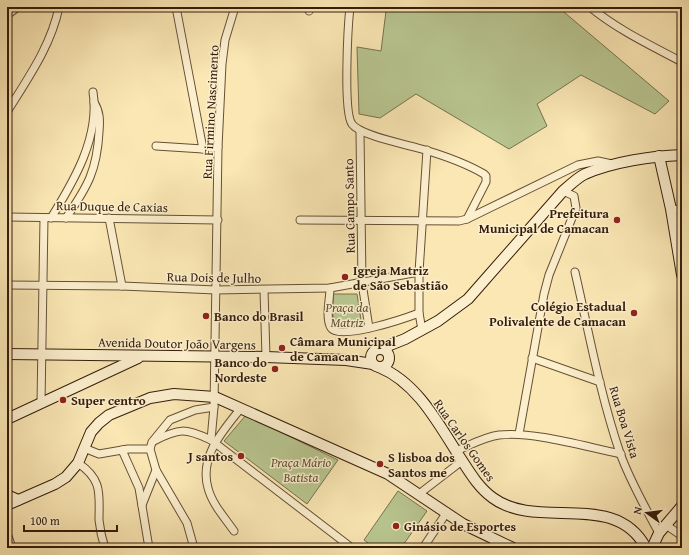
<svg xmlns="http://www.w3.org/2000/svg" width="689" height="555" font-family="'Gentium Book Plus',serif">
	<rect width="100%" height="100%" fill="#fae7b4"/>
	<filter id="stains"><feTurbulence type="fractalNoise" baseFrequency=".005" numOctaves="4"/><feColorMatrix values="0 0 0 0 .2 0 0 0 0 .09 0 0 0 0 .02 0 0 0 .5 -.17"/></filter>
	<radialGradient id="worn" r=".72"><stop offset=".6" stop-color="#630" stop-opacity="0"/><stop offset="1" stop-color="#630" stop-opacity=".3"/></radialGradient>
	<g fill="#b9c791" stroke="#76724e">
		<path d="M389,7H558L669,101L655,114L581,75L537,104L547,126L509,149L416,94L380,118L359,114L357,47L381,51L386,11Z"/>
		<path d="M333,294H357L362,326C328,330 333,323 333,294Z"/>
		<path d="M246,415L338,460L307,504L224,441Z"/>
		<path d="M398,491L427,511L401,548H375L364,540Z"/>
	</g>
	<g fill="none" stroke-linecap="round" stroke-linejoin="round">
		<g stroke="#665034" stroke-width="9">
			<g id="street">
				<path d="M176,7L203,149"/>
				<path d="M308,7L309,11"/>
				<path d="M350,7C348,25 343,112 352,124C360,136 410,145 425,150C445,156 467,164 484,174L486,176V182L467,219"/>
				<path d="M590,7C618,30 650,45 682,62"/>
				<path d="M7,15L18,7"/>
				<path d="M7,112C28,78 51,46 59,7"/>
				<path d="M360,132L362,283L369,328"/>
				<path d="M156,146L203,149L218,147"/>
				<path d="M671,209L682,210"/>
				<path d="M7,217L218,220"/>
				<path d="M51,218C74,181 100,137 93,92"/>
				<path d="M66,218C88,186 97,170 99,132C100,120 100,112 94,102"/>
				<path d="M109,218L122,286"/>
				<path d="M300,220L459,221L467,219L578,165L598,161L612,164"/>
				<path d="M575,272C589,333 600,394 620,453C630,481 645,507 659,533"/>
				<path d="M7,285L122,286L216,290L330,288L419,272"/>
				<path d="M330,288C330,299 325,318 331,328C339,341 406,318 419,313"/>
				<path d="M264,290L266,357"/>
				<path d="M422,330L419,313V272L427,150"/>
				<path d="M532,358L600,382"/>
				<path d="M41,403L44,218"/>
				<path d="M519,434L544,294L549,275L576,208L574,196L563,191"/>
				<path d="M211,440L214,407"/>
				<path d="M154,441C179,428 185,428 211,440L352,548"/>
				<path d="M84,448L99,454L128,449H150"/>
				<path d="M122,450L139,488L149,548"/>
				<path d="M456,451C470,445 484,437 499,435C533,431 586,447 621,454"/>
				<path d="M78,463C103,480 99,494 99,520C100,530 102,539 105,548"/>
				<path d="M419,494L462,461"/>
				<path d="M142,505L156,470"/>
				<path d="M666,525L682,536"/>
				<path d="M234,531C225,518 212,504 208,488C199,456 223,431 241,408"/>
				<path d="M7,533L12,548"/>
				<path d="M194,548L187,523L156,470L150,449L152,442L170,420L195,410L214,407L218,147L222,64L225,40L235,7"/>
				<path d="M423,548L447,512"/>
				<path d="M492,548L495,541"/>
			</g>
		</g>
		<g stroke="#341d0a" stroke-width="12">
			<g id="secondary">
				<path d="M659,156L671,209L682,275"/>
				<path d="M380,349L405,339L438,321L468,299L563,191C570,185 577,178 585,174C612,162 652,156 682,155"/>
				<circle cx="380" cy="358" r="9"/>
				<path d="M7,354L266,357L346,360L373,364"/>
				<path d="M379,367C418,383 439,425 461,459C470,473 479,488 493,498C538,531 615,489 646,548"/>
				<path d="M7,419L138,358"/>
				<path d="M7,495L18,500"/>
				<path d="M7,505L55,484L66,477L78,463L91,432L99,423L109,415L150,398L174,394L215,397L388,474L463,524L513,548"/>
				<path d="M652,548L659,533L682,506"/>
			</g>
		</g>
		<use href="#street" stroke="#fcefce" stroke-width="7"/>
		<use href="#secondary" stroke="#fcefce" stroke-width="10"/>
	</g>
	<g fill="#8f2418" stroke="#fcefce" stroke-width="1.5">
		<circle cx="617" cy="220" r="4"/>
		<circle cx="345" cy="277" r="4"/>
		<circle cx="634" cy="313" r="4"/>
		<circle cx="206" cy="316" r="4"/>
		<circle cx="282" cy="348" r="4"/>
		<circle cx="275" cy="369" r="4"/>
		<circle cx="63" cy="400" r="4"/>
		<circle cx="241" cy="456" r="4"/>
		<circle cx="380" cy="464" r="4"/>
		<circle cx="396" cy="526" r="4"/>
	</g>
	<g text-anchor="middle" stroke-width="3" stroke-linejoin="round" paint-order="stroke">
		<g font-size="13" fill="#341d0a" stroke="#fcefce">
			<text transform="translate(210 112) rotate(-87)" y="5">Rua Firmino Nascimento</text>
			<text transform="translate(112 206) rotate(1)" y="5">Rua Duque de Caxias</text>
			<text transform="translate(349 206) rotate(-91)" y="5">Rua Campo Santo</text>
			<text transform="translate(214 277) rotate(1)" y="5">Rua Dois de Julho</text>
			<text transform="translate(177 343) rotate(1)" y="5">Avenida Doutor João Vargens</text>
			<text transform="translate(625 422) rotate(73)" y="5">Rua Boa Vista</text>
			<text transform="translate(465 440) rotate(55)" y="5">Rua Carlos Gomes</text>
		</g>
		<g font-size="13" font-weight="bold" fill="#341d0a" stroke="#fcefce" text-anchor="start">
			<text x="609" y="218" text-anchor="end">Prefeitura<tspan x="609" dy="15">Municipal de Camacan</tspan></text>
			<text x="353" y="275">Igreja Matriz<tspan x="353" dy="15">de São Sebastião</tspan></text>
			<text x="626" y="311" text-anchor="end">Colégio Estadual<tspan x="626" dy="15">Polivalente de Camacan</tspan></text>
			<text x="214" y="321">Banco do Brasil</text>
			<text x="290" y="346">Câmara Municipal<tspan x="290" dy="15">de Camacan</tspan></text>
			<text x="267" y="367" text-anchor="end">Banco do<tspan x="267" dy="15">Nordeste</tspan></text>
			<text x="71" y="405">Super centro</text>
			<text x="233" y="461" text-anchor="end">J santos</text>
			<text x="388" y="462">S lisboa dos<tspan x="388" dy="15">Santos me</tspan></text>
			<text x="404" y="531">Ginásio de Esportes</text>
		</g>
		<g font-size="13" font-style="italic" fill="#5c5032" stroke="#fcefce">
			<text x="347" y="312">Praça da<tspan x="347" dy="15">Matriz</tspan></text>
			<text x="301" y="467">Praça Mário<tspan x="301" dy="15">Batista</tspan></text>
		</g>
	</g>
	<rect width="689" height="555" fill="none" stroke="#fae7b4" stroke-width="24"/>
	<rect x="8" y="8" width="673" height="539" fill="none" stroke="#341d0a" stroke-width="2"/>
	<rect x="12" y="12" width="665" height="531" fill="none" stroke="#341d0a"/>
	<g transform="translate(647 513) rotate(284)" stroke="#fcefce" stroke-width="3" paint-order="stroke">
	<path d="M0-3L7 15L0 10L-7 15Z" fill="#341d0a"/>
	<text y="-6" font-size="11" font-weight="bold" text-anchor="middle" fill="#341d0a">N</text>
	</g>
	<path d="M24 525v6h93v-6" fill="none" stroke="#341d0a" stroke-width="2"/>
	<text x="30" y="525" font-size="12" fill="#341d0a" stroke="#fcefce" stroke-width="3" paint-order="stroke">100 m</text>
	<rect width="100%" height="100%" filter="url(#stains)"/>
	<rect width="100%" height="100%" fill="url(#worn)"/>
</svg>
